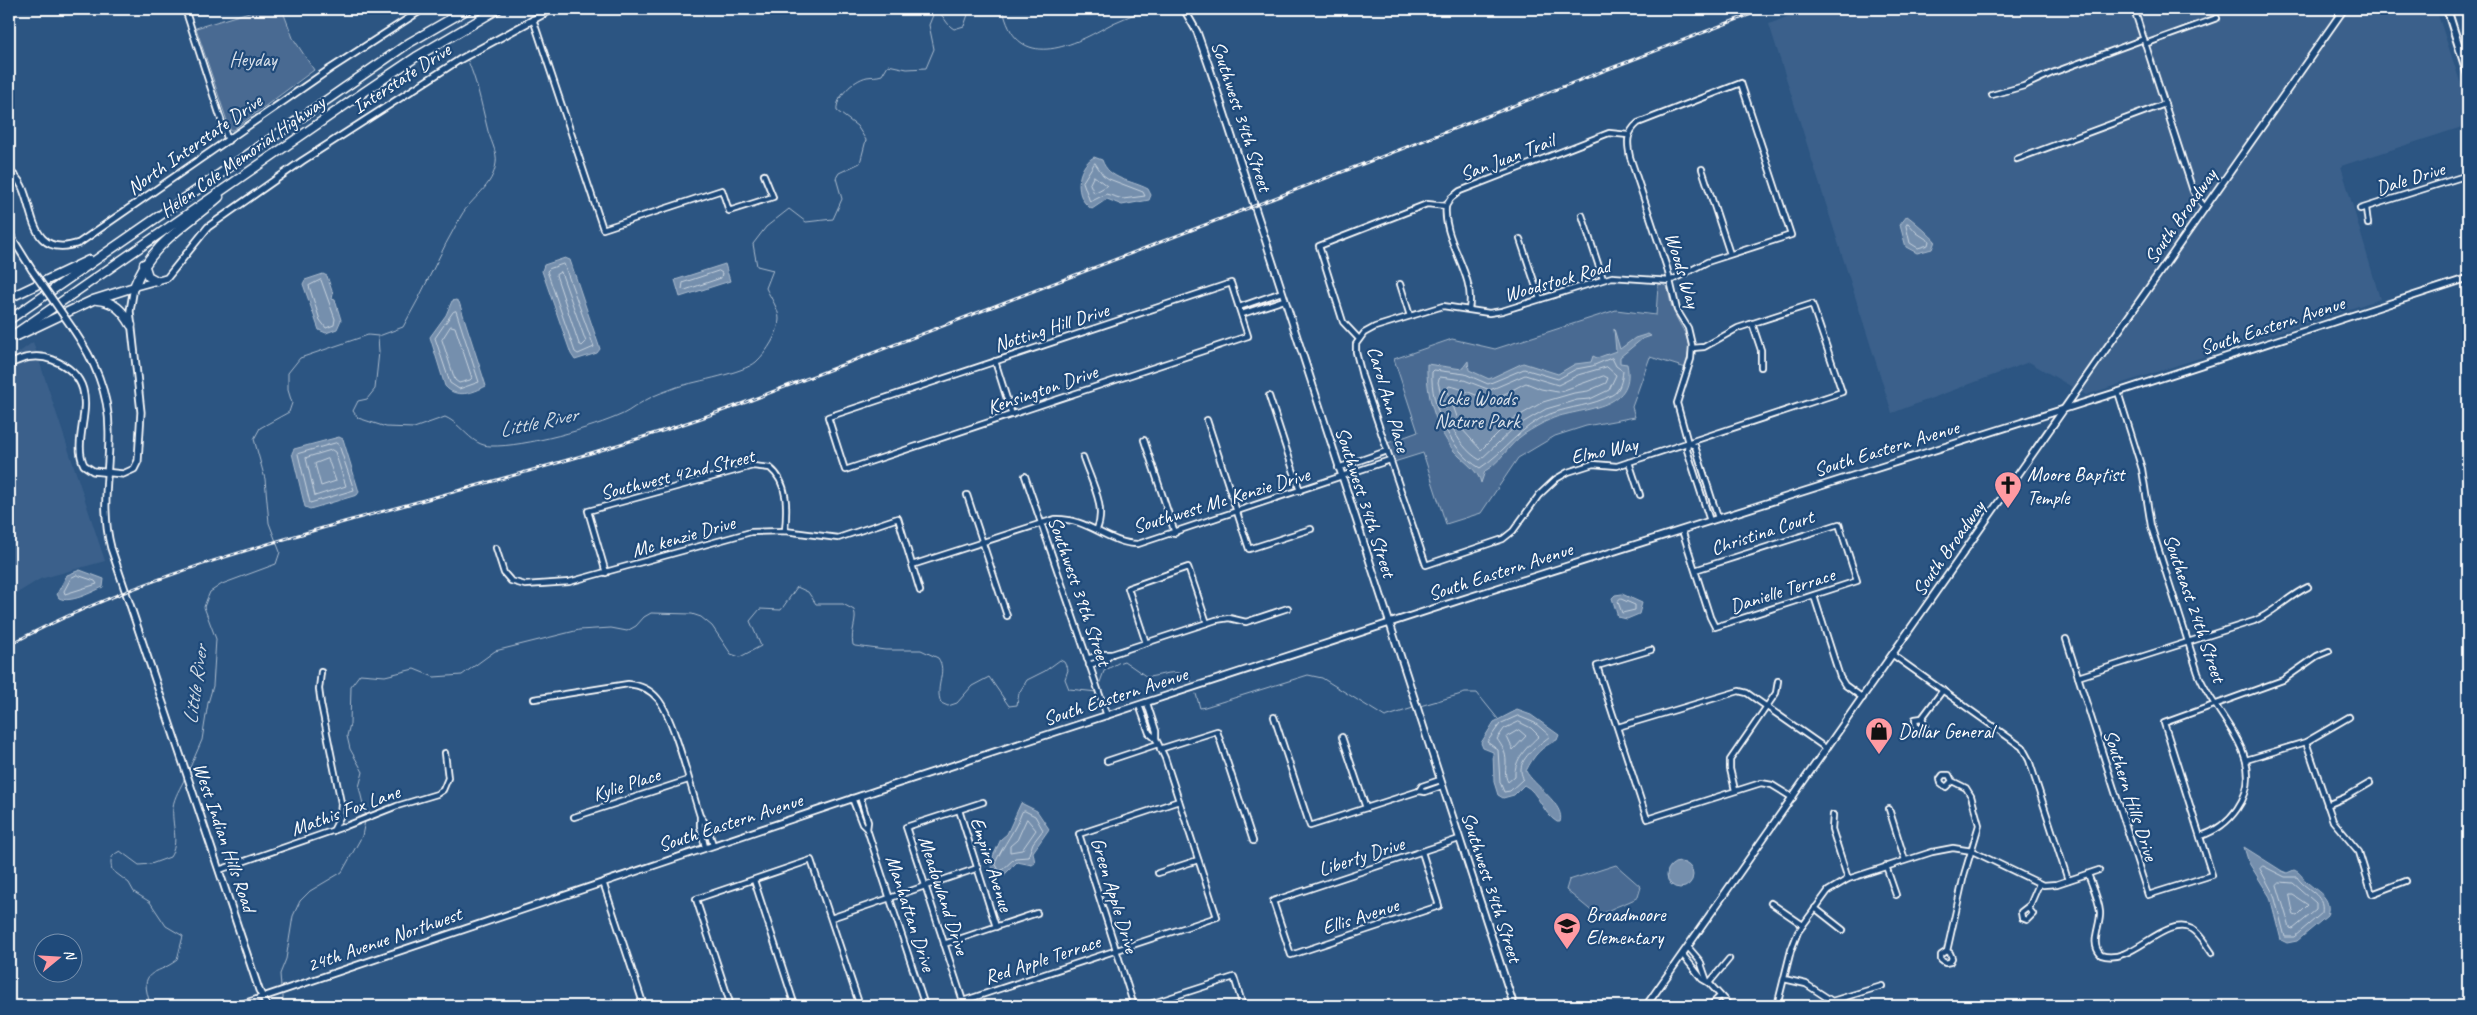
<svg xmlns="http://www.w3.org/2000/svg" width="2477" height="1015" font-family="Caveat,sans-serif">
	<rect width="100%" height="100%" fill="#2c5582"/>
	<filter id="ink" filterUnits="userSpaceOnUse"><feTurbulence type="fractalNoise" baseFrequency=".02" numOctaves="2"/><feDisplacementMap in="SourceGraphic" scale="10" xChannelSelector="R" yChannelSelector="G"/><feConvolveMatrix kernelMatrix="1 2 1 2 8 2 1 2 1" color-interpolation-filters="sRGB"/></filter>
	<g filter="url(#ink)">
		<g fill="#3b618b">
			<path d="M1807,9H2436L2468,106V125L2341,166L2380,299L2086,395L2029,362L1892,413L1769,24Z"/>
			<path d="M33,342L105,561L40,579L9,598V360Z"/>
		</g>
		<g fill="#486b92" stroke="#a4b5c8">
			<path d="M259,9H282L293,38L314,70L233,130H230L196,28Z"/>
			<path d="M1662,284L1667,287C1669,293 1670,301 1672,307C1682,334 1694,335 1686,368L1650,357L1632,407L1635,417L1586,426L1555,436L1518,458L1481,513L1446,524L1423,453L1394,462L1388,443L1418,432L1394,359L1452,339L1495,349L1616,310L1656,315L1658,285Z"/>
			<path d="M1616,865L1641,887L1638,897C1626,905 1607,907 1600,918L1566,890L1569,880Z"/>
		</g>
		<g fill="#748fad" stroke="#acbcce">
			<path d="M1094,157L1102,160C1109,180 1131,180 1148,189L1151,195L1149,200L1122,205L1107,199L1092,209C1073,198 1076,167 1094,157Z"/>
			<path d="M1907,216C1911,218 1933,238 1935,241L1932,249L1917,253L1906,247L1900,225Z"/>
			<path d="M565,258L570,260L600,349L597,353L575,360L571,354L542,271L544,265Z"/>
			<path d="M725,264L730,281L680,297L675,280Z"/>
			<path d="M323,274L327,276L333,294L332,299L335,300L341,320L337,329L326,333L319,330L303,284L305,280Z"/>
			<path d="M452,301L456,300L459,302L486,386C473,393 456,399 445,386L430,337L446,315Z"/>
			<path d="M1614,329L1620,349L1635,338L1648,334L1651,336L1642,339L1620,357V363L1627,364C1637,412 1579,407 1551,419C1542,423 1532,429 1524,434C1509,444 1501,462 1485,471L1481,483C1479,471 1463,461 1454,451C1435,427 1426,394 1427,364L1462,369L1468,361L1469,370L1489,379L1523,363L1558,374L1575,364L1591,362L1593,356L1597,358L1616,351Z"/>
			<path d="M339,437L343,439L359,492L357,495L310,509L305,507L292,453L294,449Z"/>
			<path d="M80,570L104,579L103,587C92,592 70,604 59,598L57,594L67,575Z"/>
			<path d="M1622,594L1642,603L1639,614L1627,619L1618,617L1612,598L1615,595Z"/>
			<path d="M1517,710L1531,715L1559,735L1557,740C1541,747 1534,755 1526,771C1533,785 1566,805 1560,822H1557C1542,813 1539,792 1524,785L1514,795L1503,798L1498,795L1494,782L1493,752L1483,748L1481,743L1494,722Z"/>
			<path d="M1021,803L1037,811L1049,829L1033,852L1035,863L1032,865L1017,862L1001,878L995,875L990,863L1001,839L1007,834Z"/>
			<path d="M2244,847L2282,871L2287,873L2294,870C2301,873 2301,876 2305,880C2316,892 2333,896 2327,916L2297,941L2287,943L2281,940L2270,897L2249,863Z"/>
			<circle cx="1680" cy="875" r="13"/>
		</g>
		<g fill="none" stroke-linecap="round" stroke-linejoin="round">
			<g stroke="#c7d2de" stroke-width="1">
				<path d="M1095,163L1103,175L1109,179L1143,192L1145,196L1123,199L1106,194L1090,202L1083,182Z"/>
				<path d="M1094,176L1107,186L1094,193L1090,184Z"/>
				<path d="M1908,223L1917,233L1929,241L1928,245L1918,248L1910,243L1906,226Z"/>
				<path d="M564,264L594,347L578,354L575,352L547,271L549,269Z"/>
				<path d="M719,271L722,273L721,278L685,290L682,289L683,283Z"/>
				<path d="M561,272L586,342L582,346L579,344L556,275Z"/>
				<path d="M321,280L335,319L334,325L326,328L320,320L309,286Z"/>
				<path d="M456,311L479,382L459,389L450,383L435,338L453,312Z"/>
				<path d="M451,326L455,327L472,378L470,380L459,383L455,380L442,340Z"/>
				<path d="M1612,358L1616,366L1623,371C1622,380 1620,391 1612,395C1592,406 1571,406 1550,414C1520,426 1505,452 1480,468C1450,451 1430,405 1432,372L1434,370L1465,374L1488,384L1524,369L1558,379L1576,369L1592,366Z"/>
				<path d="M1607,367L1616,375L1609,390L1590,399L1577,400L1546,409L1515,427L1480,460C1454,445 1445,411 1438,382L1440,377L1464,380L1490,390L1525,375L1558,385L1578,375Z"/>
				<path d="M1604,376L1608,378L1606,383L1588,391L1574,393L1543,402L1510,421L1481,450L1461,428L1447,389L1449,386C1463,388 1476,397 1488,398C1502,398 1514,388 1526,383L1541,389L1558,392Z"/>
				<path d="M336,443L339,445L354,490L310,503L298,454Z"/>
				<path d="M332,450L335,452L346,486L315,496L306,458Z"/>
				<path d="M328,459L336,481L321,486L315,464Z"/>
				<path d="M77,575L95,581L97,584L65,594L64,591L71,578Z"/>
				<path d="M1621,599L1635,605V610L1622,613L1618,602Z"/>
				<path d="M1518,716L1535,723L1550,736C1541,744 1520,756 1521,771C1521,774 1523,777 1523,779L1510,791L1504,792L1500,782L1498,750L1487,742L1500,724Z"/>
				<path d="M1519,722L1531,728L1539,736C1527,747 1514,759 1515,776L1508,782C1504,775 1506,769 1506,762C1506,752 1502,746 1497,739L1504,729Z"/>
				<path d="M1519,730L1526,736L1513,750L1507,737Z"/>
				<path d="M1025,811L1035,816L1043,830L1033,843L1028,857L1015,858L1000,872L995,863C1004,844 1015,831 1022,812Z"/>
				<path d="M1027,819L1036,830L1022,850L1010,852V846L1017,840Z"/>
				<path d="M2263,866L2285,877H2297C2306,891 2325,893 2322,913L2294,937H2285L2274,895L2260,869Z"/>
				<path d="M2280,882L2293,883L2316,903V910L2293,929L2290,928L2277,885Z"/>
				<path d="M2290,895H2293L2308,905L2297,916L2294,915Z"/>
			</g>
			<g stroke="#acbcce" stroke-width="1">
				<path d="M1003,9C1015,69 1065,50 1104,28C1117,20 1132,16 1146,9"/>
				<path d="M379,336L403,327C424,291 440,252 461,216C472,197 493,187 496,163C498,152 489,138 487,127C481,103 478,85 468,61"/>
				<path d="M378,337L379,352L375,389L367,399L358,401L353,411L358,418L386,427L414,428L445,417C462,424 471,446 491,446C525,447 593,428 623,414C631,410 638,404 646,400C656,394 667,391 677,387C697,381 743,373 756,362C767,352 779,333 779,319C779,309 770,297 766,288L773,270L757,266L753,244L766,227L789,209L806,222L833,219L842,199L836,178L839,173L860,163L866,140L857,126L837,111C835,98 853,80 867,77C873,76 876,77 882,75L888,65L907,69L926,68L934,49L929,25L935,10C945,15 945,24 954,29L964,26L970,9"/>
				<path d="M1099,685L1104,671L1118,663L1124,661L1147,677C1163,676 1181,665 1192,682"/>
				<path d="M1196,694L1200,708L1205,707L1308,675L1322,678L1385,717L1413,708"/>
				<path d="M1420,706L1465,693H1477L1498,719"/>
				<path d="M188,772L202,740L208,703L213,686L216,639L204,607L207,599L210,592L222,584L276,564L280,552L269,523L265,479L254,439L260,428L289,412L292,403L288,390V373L300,358L368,335L378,336"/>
				<path d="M366,817L359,787L363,772L350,749L347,736L350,724L351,686L360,674L385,676L414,669L434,677L462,675L495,651L579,630L611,628L627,631L636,626L644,617L651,613L692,614L701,617L712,626L731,654L740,657L761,646L750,621L760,609L781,610L797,587L808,592L816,604H843L854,610C858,621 850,630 853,645L855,646L885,650H921L938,658C948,672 934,686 941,703L948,706L957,703L972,686L989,677L1009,706L1017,705L1019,693L1027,680L1045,671L1060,660L1064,662L1068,670L1065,679L1069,689L1097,692"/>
				<path d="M281,987L280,974L286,959L293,916L300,901L310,891L342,872L362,836L365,821"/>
				<path d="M151,1006C137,967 155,977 177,960L183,936L166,926L150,902L134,892L129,883L112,870C110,860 110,856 120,851L139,865L151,864L170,857C180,842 171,824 173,807C174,797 181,787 185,778"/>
				<path d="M283,1006V994"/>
			</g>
			<g stroke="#fff" stroke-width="8">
				<g id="minor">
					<path d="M185,9L228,141"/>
					<path d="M2134,9L2193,191L2205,208"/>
					<path d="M533,19L603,229L722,190L729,211L773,197L764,175"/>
					<path d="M2145,44L2217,18"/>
					<path d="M2461,53L2468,51"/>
					<path d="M1992,95L2024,86L2052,73L2144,39"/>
					<path d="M2017,159L2165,104"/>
					<path d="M1702,169L1730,254"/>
					<path d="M1446,206C1442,241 1476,274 1469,309"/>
					<path d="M2366,208L2368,224"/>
					<path d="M2360,209L2468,175"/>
					<path d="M1582,215L1603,279"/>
					<path d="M1520,239L1540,299"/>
					<path d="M1231,283L1248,336L845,470L828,417Z"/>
					<path d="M1400,284L1410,316"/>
					<path d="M1239,307L1282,292"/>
					<path d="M1242,314L1284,300"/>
					<path d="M1752,323L1761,350V367"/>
					<path d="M1359,339L1343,322L1319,246L1427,204L1446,206L1451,198L1460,191L1609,133L1628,135"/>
					<path d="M995,361L1012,415"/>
					<path d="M2118,392L2142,469L2151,526L2198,673C2214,717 2272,759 2237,809C2228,822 2216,831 2201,836"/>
					<path d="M1269,396L1300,491"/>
					<path d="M1207,420L1249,549L1311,529"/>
					<path d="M1144,440L1175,533"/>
					<path d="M1688,443L1677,403L1691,359L1692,345L1688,328L1677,310L1667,268L1630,157C1627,143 1626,133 1638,123L1741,83L1791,235L1707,262L1670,281L1612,277L1502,311L1489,313L1443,306L1375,327L1364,333L1356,344V352L1362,376L1426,565L1503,539L1513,531L1539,495L1556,479L1568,472L1593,464L1617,466L1842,392L1812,304L1738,328L1704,347L1692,348"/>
					<path d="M1083,457C1090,479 1107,507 1097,529"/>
					<path d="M1629,462L1640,495"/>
					<path d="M1338,468L1387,451"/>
					<path d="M1025,476L1107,716"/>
					<path d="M967,495L1007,616"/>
					<path d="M1710,521L1687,450L1688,443L1695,446L1718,518"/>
					<path d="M1682,530L1710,617L1715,627L1857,581L1839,524L1695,570"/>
					<path d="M496,548L504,573L511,581L525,585L569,582L751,532L785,531L838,538L898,518L920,591"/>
					<path d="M912,565L1055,519C1089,518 1108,544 1138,544L1390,460"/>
					<path d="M606,573L588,511L753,466L770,468C789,483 787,510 785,531"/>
					<path d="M1814,596L1840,677L1845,685L1863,698"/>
					<path d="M2066,639L2148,895L2212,875L2164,723L2283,680L2317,656L2329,651"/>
					<path d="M1146,643L1128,588L1188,567L1207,623"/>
					<path d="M1651,650L1597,666L1647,819L1761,783L1772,785L1793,798"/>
					<path d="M1893,655L2022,747L2029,760L2068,880"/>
					<path d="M1087,659L1103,654H1112"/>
					<path d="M1089,665L1105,660L1112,654L1216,620L1229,618L1246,622L1288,608"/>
					<path d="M321,672L319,689L321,704L341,803L340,817L333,831"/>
					<path d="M2078,677L2254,621C2274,613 2288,596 2308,587"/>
					<path d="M534,699L628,684C640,685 650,689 658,699C674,718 691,789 700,816L707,825L713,845"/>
					<path d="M1147,703L1156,731V739"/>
					<path d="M1274,717L1310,826L1419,791L1425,792L1442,786"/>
					<path d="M1922,718L1925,725L1920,728H1916L1915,719L1922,718L1943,690"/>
					<path d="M1618,727L1739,691L1747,693L1827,749"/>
					<path d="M1342,737L1366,808"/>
					<path d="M2306,742L2333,821L2359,852L2372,894L2406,881"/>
					<path d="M1160,749L1217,731L1253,841"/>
					<path d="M2246,760L2306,742L2349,717"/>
					<path d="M1107,761L1158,744"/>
					<path d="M1735,790L1730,769V760L1776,693L1778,681"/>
					<path d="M1419,791L1422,786L1440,780"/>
					<path d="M860,796L868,822L867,829L925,1006"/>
					<path d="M852,798L862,824L867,829"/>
					<path d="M983,802L906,827L963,1001L1217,917L1165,758L1156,739L1149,733L1139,705"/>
					<path d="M2327,805L2346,797L2370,783"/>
					<path d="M1889,809L1905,860"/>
					<path d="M959,810L996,927"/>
					<path d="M1833,815L1832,829L1848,879"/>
					<path d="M574,817L688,780"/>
					<path d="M700,817V826L705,847"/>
					<path d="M1422,852L1439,906L1291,955L1273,901L1459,839"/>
					<path d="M1886,866L1896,895"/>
					<path d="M219,870L346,826L397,806L437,794L443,790L448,778L445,753"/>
					<path d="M1158,873L1198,860"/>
					<path d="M2088,874C2092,885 2099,900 2100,912C2101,926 2089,943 2101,955C2132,966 2163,915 2192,929C2200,933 2206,945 2212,953"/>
					<path d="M754,880L795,1006"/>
					<path d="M603,882L644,1006"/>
					<path d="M1771,903L1803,925"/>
					<path d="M1815,908L1843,930"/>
					<path d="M2028,908L2033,914L2027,920L2022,918L2021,912L2030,905L2039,884"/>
					<path d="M831,918L978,868"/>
					<path d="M944,944L1037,913"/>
					<path d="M1688,947L1700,961L1707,981"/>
					<path d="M1947,951L1950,953L1952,958L1950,962L1945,963L1941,960V955L1947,951L1964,875L1979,825L1971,796L1966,788L1952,781L1949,775H1943L1940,779L1941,783L1946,787L1952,781"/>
					<path d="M1683,955L1702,979L1709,983L1730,1006"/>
					<path d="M1784,979L1806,984L1832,1001L1882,986"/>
					<path d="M1709,983L1729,959"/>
					<path d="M235,1006L263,997"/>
					<path d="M731,1006L696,899L811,860L860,1006"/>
					<path d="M1134,1006L1079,834L1179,801"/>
					<path d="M1144,1006L1234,977L1243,1006"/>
					<path d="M1710,1006L1720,996"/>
					<path d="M1777,1006L1791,950L1798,932L1828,891L1848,879L1932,852L1953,848L1972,851L2043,885L2057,884L2099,870"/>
				</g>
			</g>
			<g stroke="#fff" stroke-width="9">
				<g id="tertiary">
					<path d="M1184,9L1197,32L1210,69L1514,1006"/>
					<path d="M9,172C39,186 19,263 79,243L330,69L423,9"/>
					<path d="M9,233L32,270"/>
					<path d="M73,329C94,360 109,392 109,431C110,472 100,506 111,548L259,990L267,1006"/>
					<path d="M9,365C22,357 38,354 53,360C111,384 68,434 84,465L93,471L123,474L134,469L138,461L141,412L130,311L134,287L167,278L208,227L302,161L459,60L553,9"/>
					<path d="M263,997L881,789L1460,600L2118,392L2468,278"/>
					<path d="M1646,1006L2344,9"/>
				</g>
			</g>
			<g stroke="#fff" stroke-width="10">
				<path id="secondary" d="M2447,9L2468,75"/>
			</g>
			<g stroke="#fff" stroke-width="11">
				<g id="motorway">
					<path d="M144,264L148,276L157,281"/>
					<path d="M9,298L89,260"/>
					<path d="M97,300C114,301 123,311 131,325"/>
					<path d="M9,320L409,43L468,9"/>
					<path d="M17,336L93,300L134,287C150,244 186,226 219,197"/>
					<path d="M9,338L364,92L416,57L498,9"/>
				</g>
			</g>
			<use href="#minor" stroke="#1f4a7a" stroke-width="4.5"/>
			<use href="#tertiary" stroke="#1f4a7a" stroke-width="5.5"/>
			<use href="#secondary" stroke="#1f4a7a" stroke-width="6"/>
			<use href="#motorway" stroke="#1f4a7a" stroke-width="8"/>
			<g stroke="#fff" stroke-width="3">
				<path id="rail" d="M9,645C117,587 233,553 351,520C482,484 614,450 741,404L1764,9"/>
			</g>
			<use href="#rail" stroke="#1f4a7a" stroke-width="1" stroke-dasharray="4" stroke-linecap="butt"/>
			<g stroke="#fff" stroke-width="9" stroke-linecap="butt">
				<path id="tertiary-bridge" d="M32,270L73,329"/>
			</g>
			<use href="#tertiary-bridge" stroke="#1f4a7a" stroke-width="5.5"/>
		</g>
	</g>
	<defs>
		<g id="church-pin" transform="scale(1.4375)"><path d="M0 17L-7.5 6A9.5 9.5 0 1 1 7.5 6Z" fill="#ff9aa2" stroke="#1f4a7a"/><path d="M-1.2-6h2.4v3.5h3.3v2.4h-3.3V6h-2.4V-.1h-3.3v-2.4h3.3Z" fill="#111"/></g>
		<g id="shop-pin" transform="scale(1.4375)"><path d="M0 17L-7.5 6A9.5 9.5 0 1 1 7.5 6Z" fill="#ff9aa2" stroke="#1f4a7a"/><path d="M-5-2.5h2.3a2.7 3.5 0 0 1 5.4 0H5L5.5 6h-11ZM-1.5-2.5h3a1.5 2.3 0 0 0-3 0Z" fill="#111"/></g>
		<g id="school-pin" transform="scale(1.4375)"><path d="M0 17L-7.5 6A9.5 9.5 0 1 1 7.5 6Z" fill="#ff9aa2" stroke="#1f4a7a"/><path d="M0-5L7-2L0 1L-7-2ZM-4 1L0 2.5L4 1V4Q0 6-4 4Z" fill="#111"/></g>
	</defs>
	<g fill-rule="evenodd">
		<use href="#church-pin" x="2008" y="485"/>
		<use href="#shop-pin" x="1879" y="731"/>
		<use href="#school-pin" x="1567" y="926"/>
	</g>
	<g text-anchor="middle" stroke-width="4.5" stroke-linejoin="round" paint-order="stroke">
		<g font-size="20" fill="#dae1e9" stroke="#1f4a7a">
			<text x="253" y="66">Heyday</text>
			<text x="1477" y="405">Lake Woods<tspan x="1477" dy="23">Nature Park</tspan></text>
		</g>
		<g font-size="20" fill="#fff" stroke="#1f4a7a">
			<text transform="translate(401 78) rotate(-33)" y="7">Interstate Drive</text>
			<text transform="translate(1242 116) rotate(72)" y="7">Southwest 34th Street</text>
			<text transform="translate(194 144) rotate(-35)" y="7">North Interstate Drive</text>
			<text transform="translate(242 156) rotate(-35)" y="7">Helen Cole Memorial Highway</text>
			<text transform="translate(1507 157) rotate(-21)" y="7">San Juan Trail</text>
			<text transform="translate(2410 178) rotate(-17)" y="7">Dale Drive</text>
			<text transform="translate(2180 216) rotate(-55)" y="7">South Broadway</text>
			<text transform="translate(1683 270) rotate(73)" y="7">Woods Way</text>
			<text transform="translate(1557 280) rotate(-16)" y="7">Woodstock Road</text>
			<text transform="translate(2272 325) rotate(-18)" y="7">South Eastern Avenue</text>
			<text transform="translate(1051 327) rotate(-18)" y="7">Notting Hill Drive</text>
			<text transform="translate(1042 389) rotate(-19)" y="7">Kensington Drive</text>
			<text transform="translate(1389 399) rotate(74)" y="7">Carol Ann Place</text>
			<text transform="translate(1886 448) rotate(-17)" y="7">South Eastern Avenue</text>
			<text transform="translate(1604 450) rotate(-12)" y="7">Elmo Way</text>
			<text transform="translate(677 474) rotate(-14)" y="7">Southwest 42nd Street</text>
			<text transform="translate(1221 500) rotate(-17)" y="7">Southwest Mc Kenzie Drive</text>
			<text transform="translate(1366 502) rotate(72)" y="7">Southwest 34th Street</text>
			<text transform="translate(1762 532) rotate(-18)" y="7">Christina Court</text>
			<text transform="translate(683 536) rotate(-16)" y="7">Mc kenzie Drive</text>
			<text transform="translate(1948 548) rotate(-55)" y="7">South Broadway</text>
			<text transform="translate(1500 571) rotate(-18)" y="7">South Eastern Avenue</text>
			<text transform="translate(1782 590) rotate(-18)" y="7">Danielle Terrace</text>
			<text transform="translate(1080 591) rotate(71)" y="7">Southwest 39th Street</text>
			<text transform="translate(2195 608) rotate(71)" y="7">Southeast 24th Street</text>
			<text transform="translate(1115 696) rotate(-18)" y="7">South Eastern Avenue</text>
			<text transform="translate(626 784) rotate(-18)" y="7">Kylie Place</text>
			<text transform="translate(2131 795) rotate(72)" y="7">Southern Hills Drive</text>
			<text transform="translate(345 810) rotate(-20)" y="7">Mathis Fox Lane</text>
			<text transform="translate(730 822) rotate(-18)" y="7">South Eastern Avenue</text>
			<text transform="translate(225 837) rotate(71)" y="7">West Indian Hills Road</text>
			<text transform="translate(1361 856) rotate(-18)" y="7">Liberty Drive</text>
			<text transform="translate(992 864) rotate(72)" y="7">Empire Avenue</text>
			<text transform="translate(1492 887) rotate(72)" y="7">Southwest 34th Street</text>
			<text transform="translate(944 895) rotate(72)" y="7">Meadowland Drive</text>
			<text transform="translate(1115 895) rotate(73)" y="7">Green Apple Drive</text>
			<text transform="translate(911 913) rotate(72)" y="7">Manhattan Drive</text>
			<text transform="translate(1360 916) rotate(-18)" y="7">Ellis Avenue</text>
			<text transform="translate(384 939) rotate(-19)" y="7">24th Avenue Northwest</text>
			<text transform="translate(1042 959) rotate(-18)" y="7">Red Apple Terrace</text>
		</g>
		<g font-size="20" fill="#fff" stroke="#1f4a7a" text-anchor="start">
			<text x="2027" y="481">Moore Baptist<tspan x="2027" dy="23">Temple</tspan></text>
			<text x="1898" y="738">Dollar General</text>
			<text x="1586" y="921">Broadmoore<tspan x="1586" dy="23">Elementary</tspan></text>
		</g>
		<g font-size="21" font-style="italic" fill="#d5dde6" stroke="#1f4a7a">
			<text transform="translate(538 422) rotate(-12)" y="7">Little River</text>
			<text transform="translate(195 685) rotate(-82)" y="7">Little River</text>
		</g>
	</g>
	<rect width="2477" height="1015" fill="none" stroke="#1f4a7a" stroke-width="30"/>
	<rect x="15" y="15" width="2447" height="985" fill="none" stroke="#fff" stroke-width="2" filter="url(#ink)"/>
	<g transform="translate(58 958) rotate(72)"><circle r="24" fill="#1f4a7a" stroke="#7992af"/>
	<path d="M0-4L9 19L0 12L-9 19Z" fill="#ff9aa2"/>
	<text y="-8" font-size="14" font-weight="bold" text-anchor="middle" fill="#ffffff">N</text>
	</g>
</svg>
